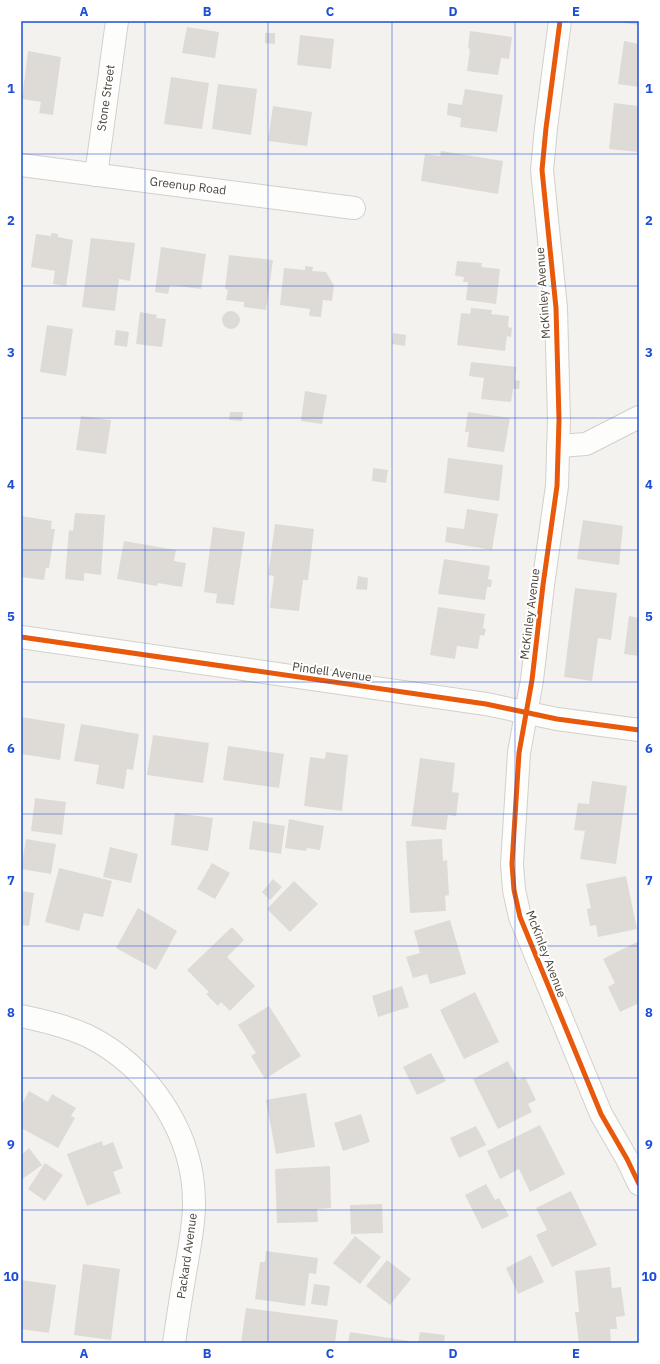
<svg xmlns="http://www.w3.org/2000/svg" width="660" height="1364" font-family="'IBM Plex Sans',sans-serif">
	<rect width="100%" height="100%" fill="#f4f2ee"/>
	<g fill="#dedbd6">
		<path d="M624,21H639V25L624,23Z"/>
		<path d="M187,27L219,32L215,58L182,53Z"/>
		<path d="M470,31L512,37L509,59L501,58L498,75L467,71L470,49L468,48Z"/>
		<path d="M265,33H275V44L265,43Z"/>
		<path d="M300,35L334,39L331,69L297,65Z"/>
		<path d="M624,41L639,44V87L618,84Z"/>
		<path d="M28,51L61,57L53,115L39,113L41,102L22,99Z"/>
		<path d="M171,77L209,83L202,129L164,124Z"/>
		<path d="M218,84L257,89L251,135L212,129Z"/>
		<path d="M465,89L503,95L497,132L460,127L461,118L447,115L448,103L462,105Z"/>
		<path d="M614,103L639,106V152L609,149Z"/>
		<path d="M273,106L312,112L307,146L268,141Z"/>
		<path d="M441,151L503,161L498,194L421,181L425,154L440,156Z"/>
		<path d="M51,233L58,234V237L73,240L66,286L53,284L55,271L31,267L36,234L51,236Z"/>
		<path d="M91,238L135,243L130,281L119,279L115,311L82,307Z"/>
		<path d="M161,247L206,254L201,289L170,285L168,294L155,292Z"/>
		<path d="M229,255L273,260L266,310L244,307V302L226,300L228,290L225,289Z"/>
		<path d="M457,261L482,263L481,267L500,269L496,304L466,300L468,282H463L464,277L455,276Z"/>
		<path d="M305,266L313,267L312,271L326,272L334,286L332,301L323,300L321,317L309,316L310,309L280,305L284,268L305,270Z"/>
		<path d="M471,308L492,310L491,314L509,316L508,327L512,328L511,337L507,336L505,351L457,345L461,313L470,314Z"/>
		<circle cx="231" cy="320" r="9"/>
		<path d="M140,312L157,315L156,318L166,319L162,347L136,344Z"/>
		<path d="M47,325L73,329L66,376L40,372Z"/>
		<path d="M116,330L129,332L127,347L114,345Z"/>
		<path d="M393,333L406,335L405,346L392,344Z"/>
		<path d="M471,362L516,367L515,380L520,381L519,389H513L511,402L481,399L484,378L469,376Z"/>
		<path d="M305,391L327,395L322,424L301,421Z"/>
		<path d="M230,412H243L242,421L229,420Z"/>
		<path d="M468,412L510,418L504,452L467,447L469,432H465Z"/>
		<path d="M81,416L111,420L106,454L76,450Z"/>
		<path d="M448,458L503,465L499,501L444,493Z"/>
		<path d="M373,468L388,470L386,483L372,481Z"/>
		<path d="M467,509L498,514L492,550L445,542L447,527L464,529Z"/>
		<path d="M75,513L105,515L101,575L84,573V581L65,579L69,530L73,531Z"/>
		<path d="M21,516L52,521L51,529H55L49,568H46L44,580L21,577Z"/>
		<path d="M583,520L623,526L619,565L577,559Z"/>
		<path d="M275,524L314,529L308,580H303L299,611L270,608L274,576L268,575Z"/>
		<path d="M213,527L245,532L234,605L216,603L217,594L204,592Z"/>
		<path d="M124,541L176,550L174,561L186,563L182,587L158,583L157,586L117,579Z"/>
		<path d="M444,559L490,566L488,579L492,580L491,587H487L485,600L438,594Z"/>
		<path d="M358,576L368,578L367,590L356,589Z"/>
		<path d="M575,588L617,593L611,640L598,638L592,681L564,677Z"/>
		<path d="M438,607L485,614L483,628L486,629L484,636L480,635L478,649L457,646L455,659L430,655Z"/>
		<path d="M629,616L639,618V656L624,654Z"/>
		<path d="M21,717L65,724L60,760L21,754Z"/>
		<path d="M81,724L139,734L133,770L127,769L124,789L96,784L99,765L74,761Z"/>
		<path d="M153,735L209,743L203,783L147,775Z"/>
		<path d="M228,746L284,754L279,788L223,780Z"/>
		<path d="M326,752L348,755L342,811L304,806L310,757L325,759Z"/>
		<path d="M420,758L455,763L452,792L459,793L456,816L448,815L446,830L411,826Z"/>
		<path d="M592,781L627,786L616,864L580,859L585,831L574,830L578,803L589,804Z"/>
		<path d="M35,798L66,802L62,835L31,831Z"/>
		<path d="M175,813L213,818L208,851L171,845Z"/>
		<path d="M289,819L324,826L320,850L307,848L306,851L285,848Z"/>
		<path d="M253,821L285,826L281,854L249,849Z"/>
		<path d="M26,839L56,844L51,874L21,869Z"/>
		<path d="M442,839L443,861L447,860L449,895L445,896L446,911L410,913L406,841Z"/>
		<path d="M110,847L138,854L131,883L103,877Z"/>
		<path d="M212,863L230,873L215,899L197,889Z"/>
		<path d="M59,868L112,881L103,917L84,913L79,931L45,922Z"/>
		<path d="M626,876L637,929L598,937L596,925L590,926L587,909L591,908L586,884Z"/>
		<path d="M273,879L282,887L270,900L262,892Z"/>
		<path d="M294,881L318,904L290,932L267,909Z"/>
		<path d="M21,891L34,893L29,926L21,925Z"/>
		<path d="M138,908L177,931L156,970L116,948Z"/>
		<path d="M450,920L466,974L430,984L427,974L413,978L406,957L420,953L414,931Z"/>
		<path d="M232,927L244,940L227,957L255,986L230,1011L221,1002L218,1006L206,994L209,992L187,970Z"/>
		<path d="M639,941V1003L620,1012L608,987L615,983L603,959Z"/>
		<path d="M402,986L409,1007L378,1017L372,996Z"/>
		<path d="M475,992L499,1042L464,1059L440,1010Z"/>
		<path d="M269,1006L301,1056L265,1079L251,1056L256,1053L238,1025Z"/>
		<path d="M431,1053L446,1081L417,1095L403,1067Z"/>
		<path d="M508,1061L518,1080L525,1077L536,1100L528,1104L532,1112L498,1129L473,1079Z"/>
		<path d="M29,1091L48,1102L52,1094L76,1108L71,1116L75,1118L58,1148L21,1128V1106Z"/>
		<path d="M306,1093L315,1147L276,1154L266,1100Z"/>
		<path d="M361,1114L370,1142L343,1151L334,1123Z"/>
		<path d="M540,1125L565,1174L530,1192L519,1169L500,1179L487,1151Z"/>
		<path d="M476,1126L486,1145L459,1158L450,1138Z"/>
		<path d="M102,1141L103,1146L113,1142L123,1168L113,1172L121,1193L87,1206L67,1154Z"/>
		<path d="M29,1148L42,1165L21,1180V1155Z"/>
		<path d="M45,1163L63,1175L45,1201L28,1189Z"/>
		<path d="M330,1166L331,1208L317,1209L318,1222L277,1223L275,1169Z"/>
		<path d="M486,1184L495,1200L499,1198L509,1216L482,1229L465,1195Z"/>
		<path d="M571,1191L597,1245L552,1267L536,1235L547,1230L536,1208Z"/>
		<path d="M382,1204L383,1233L351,1234L350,1205Z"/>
		<path d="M355,1236L381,1257L360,1284L333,1263Z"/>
		<path d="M266,1251L318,1258L316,1274L309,1273L305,1306L255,1299L260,1262H265Z"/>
		<path d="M531,1255L544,1282L518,1294L506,1268Z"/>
		<path d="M387,1260L411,1279L390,1305L366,1286Z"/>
		<path d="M83,1264L120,1269L111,1340L74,1335Z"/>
		<path d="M610,1267L612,1288L621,1287L625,1316L616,1317L617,1329H610L611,1342L579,1343L575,1312H579L575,1271Z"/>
		<path d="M21,1280L56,1285L49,1333L21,1329Z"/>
		<path d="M314,1284L330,1286L327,1306L311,1304Z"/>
		<path d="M246,1308L338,1320L335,1343H241Z"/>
		<path d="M350,1332L409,1341L408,1343H348Z"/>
		<path d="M420,1332L445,1335L444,1343H418Z"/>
	</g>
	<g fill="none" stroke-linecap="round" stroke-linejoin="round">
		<g stroke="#d2d0cb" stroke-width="24">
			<g id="minor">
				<path d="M560,21L546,128L542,170L556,308L559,420L557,486L543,585L532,680L519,753L512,864L514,890L520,917L601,1114L627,1159L639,1184"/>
				<path d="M21,165L354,208"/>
				<path d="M96,175L117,21"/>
				<path d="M558,446L586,444L639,417"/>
				<path d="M21,637L486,704L557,719L639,730"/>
				<path d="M21,1016C44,1021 66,1026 88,1036C150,1067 195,1135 194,1205C194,1224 190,1243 187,1262C182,1289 178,1316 174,1343"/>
			</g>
		</g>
		<use href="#minor" stroke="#fdfdfc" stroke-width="22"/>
		<g stroke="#fff" stroke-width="8">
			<g id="cycleway">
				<path d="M560,21L546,128L542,170L556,308L559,420L557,486L543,585L532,680L519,753L512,864L514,890L520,917L601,1114L627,1159L639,1184"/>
				<path d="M21,637L486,704L557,719L639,730"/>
			</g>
		</g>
		<use href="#cycleway" stroke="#e8590c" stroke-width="5"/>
	</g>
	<path fill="none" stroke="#1d4ed8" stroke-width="1" stroke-opacity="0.55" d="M145,21V1343M268,21V1343M392,21V1343M515,21V1343M21,154H639M21,286H639M21,418H639M21,550H639M21,682H639M21,814H639M21,946H639M21,1078H639M21,1210H639"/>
	<g text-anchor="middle" stroke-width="4" stroke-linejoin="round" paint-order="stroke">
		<g font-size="12" fill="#4b4439" stroke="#fff">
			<text transform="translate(106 98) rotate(-82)" y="4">Stone Street</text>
			<text transform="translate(188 186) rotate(7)" y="4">Greenup Road</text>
			<text transform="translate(543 293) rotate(-94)" y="4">McKinley Avenue</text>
			<text transform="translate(530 614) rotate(-83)" y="4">McKinley Avenue</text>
			<text transform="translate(332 672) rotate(8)" y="4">Pindell Avenue</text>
			<text transform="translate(546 954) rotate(69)" y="4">McKinley Avenue</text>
			<text transform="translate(187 1256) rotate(-82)" y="4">Packard Avenue</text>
		</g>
	</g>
	<rect width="660" height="1364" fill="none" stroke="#ffffff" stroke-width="44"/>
	<rect x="22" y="22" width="616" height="1320" fill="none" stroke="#1d4ed8" stroke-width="1.5"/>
	<g font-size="13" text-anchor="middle" font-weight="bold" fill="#1d4ed8">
		<text x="84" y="16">A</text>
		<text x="207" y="16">B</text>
		<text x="330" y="16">C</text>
		<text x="453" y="16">D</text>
		<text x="576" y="16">E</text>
		<text x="11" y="93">1</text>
		<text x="649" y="93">1</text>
		<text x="11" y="225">2</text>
		<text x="649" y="225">2</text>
		<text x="11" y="357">3</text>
		<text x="649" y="357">3</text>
		<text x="11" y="489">4</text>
		<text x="649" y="489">4</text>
		<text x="11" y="621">5</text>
		<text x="649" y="621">5</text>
		<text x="11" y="753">6</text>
		<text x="649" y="753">6</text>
		<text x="11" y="885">7</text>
		<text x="649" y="885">7</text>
		<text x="11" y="1017">8</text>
		<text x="649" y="1017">8</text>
		<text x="11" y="1149">9</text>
		<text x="649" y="1149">9</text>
		<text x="11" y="1281">10</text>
		<text x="649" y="1281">10</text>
		<text x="84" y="1358">A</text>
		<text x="207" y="1358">B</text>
		<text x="330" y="1358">C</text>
		<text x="453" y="1358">D</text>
		<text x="576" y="1358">E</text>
	</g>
</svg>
